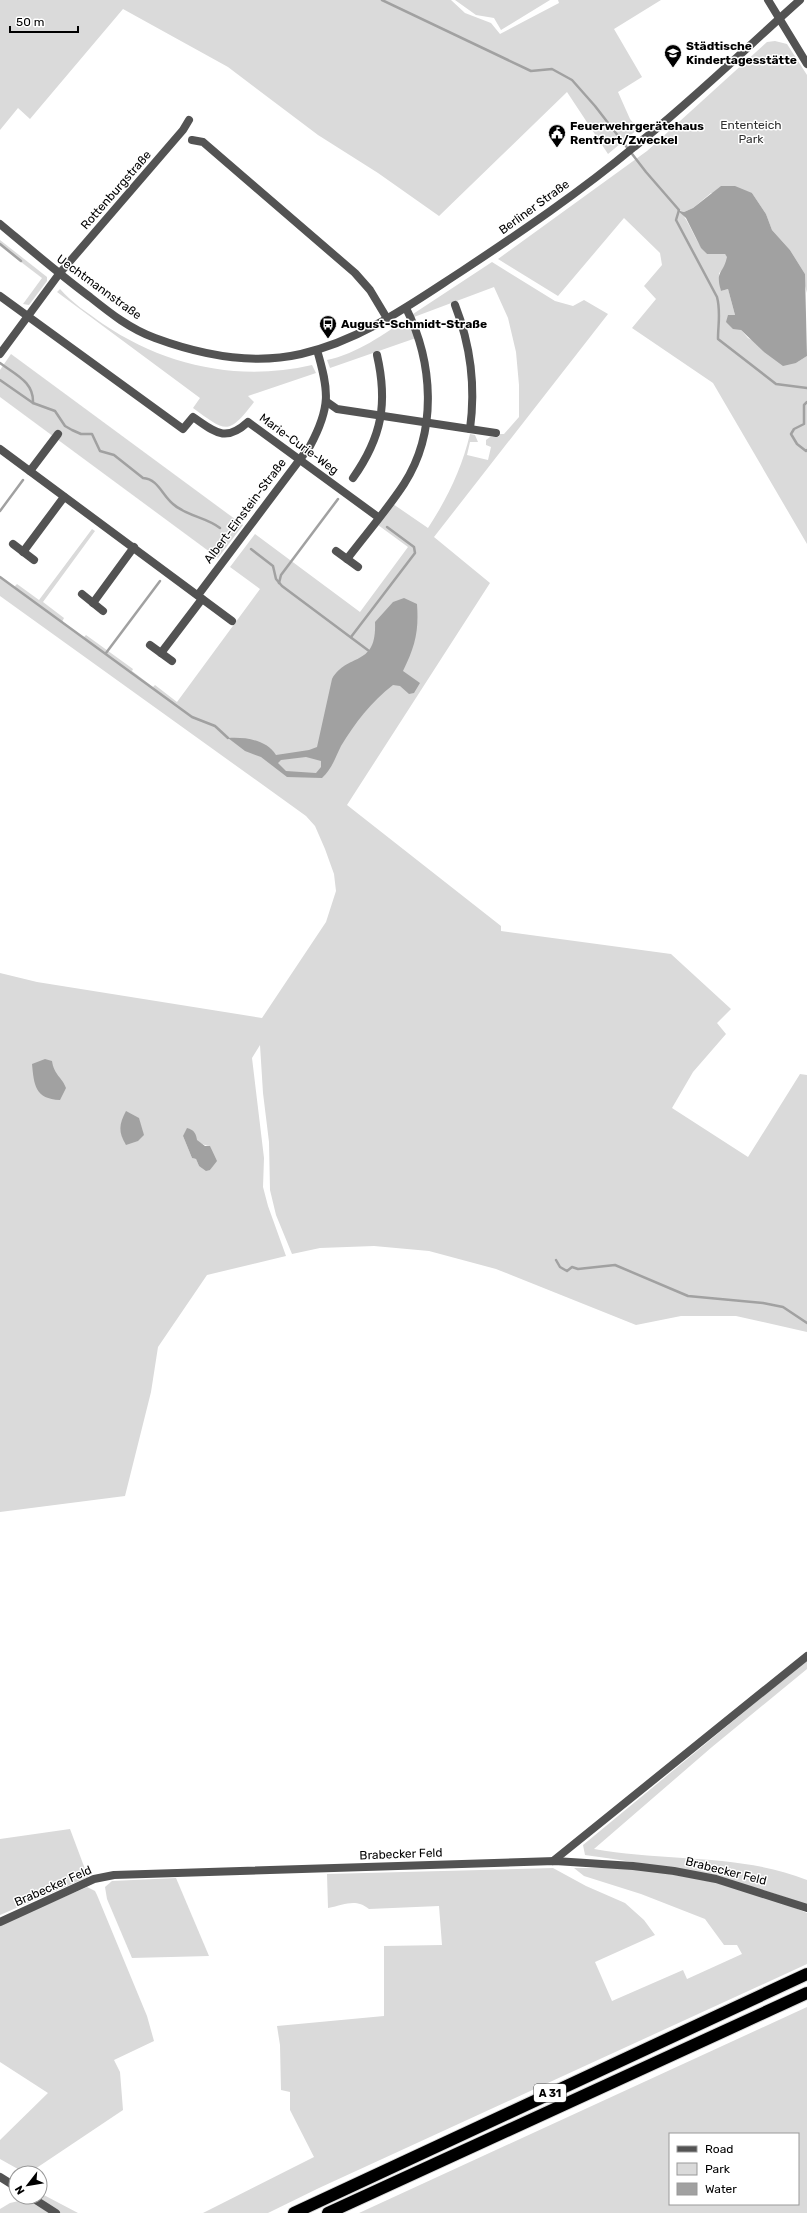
<svg xmlns="http://www.w3.org/2000/svg" width="807" height="2213" font-family="Rubik,sans-serif">
	<rect width="100%" height="100%" fill="#fff"/>
	<g fill="#dadada" fill-rule="evenodd">
		<path d="M0,0H451L465,13L491,23L500,34L559,3L558,0H661L614,29L642,77L618,92L630,119L638,129L608,154L567,92L439,216L378,173L318,135L228,67L123,9L30,119L18,108L0,130Z"/>
		<path d="M455,0H550L501,30L494,18L476,15Z"/>
		<path d="M775,41L787,44L807,75V293L805,286V274L790,250L772,230L766,214L752,193H711L693,208L684,212L679,210C691,223 694,241 707,254H725L728,257L725,268L719,273L721,291L728,289L735,315H728L748,338L796,363L807,356V544L713,383L632,328L656,299L644,286L662,265L660,253L624,218L558,296L498,259L647,151L767,42Z"/>
		<path d="M0,240L47,277V281L29,305L23,304L42,278L0,246Z"/>
		<path d="M492,262L555,301L573,306L584,300L608,314L434,537L490,583L347,805L501,926V931L671,954L731,1009L717,1023L726,1034L693,1072L672,1108L748,1157L800,1074L807,1075V1332L736,1316H681L636,1325L496,1269L429,1251L374,1246L320,1248L292,1254L276,1215L270,1190L269,1142L263,1093L260,1045L252,1058L264,1158L263,1187L268,1206L286,1256L207,1275L158,1347L151,1392L125,1496L0,1512V973L37,982L262,1018L326,922L336,891L334,874L325,849L315,826L306,816L0,596V576L14,587L17,584L39,600L92,529L95,531L43,602L64,618L62,622L83,638L86,635L133,669L132,671L153,687L155,685L177,702L260,589L230,567L255,534L360,612L408,547L378,525L393,504L428,528C447,499 462,468 470,434L475,435L478,442H470L467,455L488,460L491,447L486,445V440L490,437H499L500,434H504L519,417V385L516,352L508,318L494,287L414,317L413,314ZM183,1136C190,1138 204,1146 210,1146L213,1165L210,1170L199,1166L196,1159L192,1158Z"/>
		<path d="M60,289C72,303 88,313 103,324C165,366 239,382 312,365L316,373L248,396L254,402C228,436 226,432 193,408L200,398L57,292Z"/>
		<path d="M409,317L416,338L330,368L327,360C356,354 385,334 409,317Z"/>
		<path d="M11,354L243,525L218,558L0,397V370Z"/>
		<path d="M807,1660V1669L712,1747L594,1849C665,1862 739,1853 807,1880V1905C734,1877 662,1866 585,1855L583,1845Z"/>
		<path d="M70,1829L88,1877L0,1915V1839Z"/>
		<path d="M553,1868L586,1886L625,1903L644,1920L655,1935L595,1962L612,2001L683,1970L687,1979L742,1954L737,1945H724L705,1919L641,1894L584,1876L574,1868H633L693,1878L736,1887L779,1901L807,1913V1964L319,2188L268,2213H203L314,2157L290,2110V2092L281,2090L280,2045L277,2026L384,2016V1946L442,1945L439,1906L369,1909C355,1898 345,1905 328,1908L327,1874Z"/>
		<path d="M176,1878L209,1956L132,1958L107,1899L105,1887L112,1881Z"/>
		<path d="M87,1887L95,1891L97,1895L147,2016L154,2041L114,2060L120,2072L123,2110L29,2173H25L0,2159V2140L48,2093L0,2062V1925Z"/>
		<path d="M807,2007V2213H359ZM670,2134H798V2204H670Z"/>
		<path d="M40,2193L78,2213H0V2209L10,2203L23,2200L24,2197H40Z"/>
	</g>
	<g fill="#a1a1a1" fill-rule="evenodd">
		<path d="M721,186H735L752,193L766,214L772,230L790,250L805,274L807,356L796,363L783,366L764,352L741,330L733,329L726,322L728,315H735L728,289L721,291C715,270 723,275 727,257L725,254H707L701,248L686,218L677,210L684,212L693,208Z"/>
		<path d="M404,598L417,604C419,632 415,646 403,671L420,683L414,693L409,694L400,686L393,685C371,702 355,723 341,746C335,758 332,769 322,778L287,777L261,757L245,751L228,738C244,737 266,739 276,755L309,750L317,747L332,679C348,652 377,668 375,622L393,602ZM306,757L321,761V767L316,773L286,771L278,763L281,760Z"/>
		<path d="M45,1059L52,1061C54,1075 62,1077 66,1088L60,1100C35,1099 34,1085 32,1064Z"/>
		<path d="M126,1111L139,1118L144,1135L138,1141L126,1145C118,1132 119,1124 126,1111Z"/>
		<path d="M187,1128C194,1130 196,1133 197,1140L205,1146H210L217,1161L210,1170L206,1171L199,1166L196,1159L192,1158L183,1136Z"/>
	</g>
	<g fill="none" stroke-linecap="round" stroke-linejoin="round">
		<g stroke="#a1a1a1" stroke-width="2.5">
			<path d="M382,0L531,71L552,69L572,80L595,106L646,172L679,210L676,220L717,297C721,312 718,324 718,339L776,384L807,388"/>
			<path d="M0,244L21,261"/>
			<path d="M0,363C16,375 34,382 33,403L55,411L65,426L72,430L81,434H92L100,451L114,455L143,478C158,479 162,495 173,504C186,516 206,517 220,528"/>
			<path d="M0,380L33,403"/>
			<path d="M807,402L804,405V424L794,429L791,434L797,444L806,451L807,450"/>
			<path d="M0,511L23,480"/>
			<path d="M251,549L273,566L276,579L282,586L369,651"/>
			<path d="M0,577L192,717L215,726L228,738"/>
			<path d="M279,583L281,575L338,499"/>
			<path d="M351,637L415,553L414,547L387,527"/>
			<path d="M106,653L160,581"/>
			<path d="M556,1260L560,1267L567,1271L572,1267L578,1269L615,1265L688,1296L763,1303L783,1307L807,1323"/>
		</g>
		<g stroke="#dbdbdb" stroke-width="14">
			<g id="highway">
				<path d="M294,2213L807,1974"/>
				<path d="M328,2213L807,1993"/>
			</g>
		</g>
		<g stroke="#535353" stroke-width="8">
			<path d="M768,0L807,64"/>
			<path d="M192,140L203,142L355,273L370,290L388,320"/>
			<path d="M0,224C30,249 59,274 90,297C110,313 130,329 155,338C201,355 253,365 301,354C362,340 411,304 462,271C521,232 580,192 634,147C692,101 745,49 800,0"/>
			<path d="M0,296L183,429L193,417C215,432 225,443 248,422L378,517"/>
			<path d="M455,305C471,346 476,385 470,429"/>
			<path d="M0,354L59,274L183,130L189,120"/>
			<path d="M327,402L337,409L496,433"/>
			<path d="M0,449L232,621"/>
			<path d="M30,471L58,434"/>
			<path d="M353,478C382,437 388,403 377,355"/>
			<path d="M13,544L34,560"/>
			<path d="M336,551L358,567"/>
			<path d="M23,552L64,497"/>
			<path d="M347,559C366,534 387,510 404,484C438,431 433,362 406,308"/>
			<path d="M82,594L103,611"/>
			<path d="M198,595L310,446C331,407 329,391 317,350"/>
			<path d="M93,603L134,547"/>
			<path d="M150,645L172,661"/>
			<path d="M161,653L202,599"/>
			<path d="M553,1861L807,1656"/>
			<path d="M0,1922L94,1879L114,1875L555,1861L633,1866L674,1871L716,1879L807,1908"/>
			<path d="M0,2177L16,2187"/>
			<path d="M31,2197L56,2213"/>
		</g>
		<use href="#highway" stroke="#000" stroke-width="12"/>
	</g>
	<defs>
		<g id="school-pin" transform="scale(0.9)"><path d="M0 17L-7.5 6A9.5 9.5 0 1 1 7.5 6Z" fill="#000" stroke="#fff"/><path d="M0-5L7-2L0 1L-7-2ZM-4 1L0 2.5L4 1V4Q0 6-4 4Z" fill="#fff"/></g>
		<g id="civic-pin" transform="scale(0.9)"><path d="M0 17L-7.5 6A9.5 9.5 0 1 1 7.5 6Z" fill="#000" stroke="#fff"/><path d="M-.6-6.5H3V-4.5H.6V-3L4-1V1h2V6H-6V1h2V-1L-.6-3ZM-1.2 2.5V6h2.4V2.5Z" fill="#fff"/></g>
		<g id="bus-pin" transform="scale(0.9)"><path d="M0 17L-7.5 6A9.5 9.5 0 1 1 7.5 6Z" fill="#000" stroke="#fff"/><path d="M-5-6H5V4H4V6H2V4H-2V6H-4V4H-5ZM-3.5-4V0h7V-4ZM-3.5 1.2v1.5H-2V1.2ZM2 1.2v1.5H3.5V1.2Z" fill="#fff"/></g>
	</defs>
	<g fill-rule="evenodd">
		<use href="#school-pin" x="673" y="53"/>
		<use href="#civic-pin" x="557" y="133"/>
		<use href="#bus-pin" x="328" y="324"/>
	</g>
	<g text-anchor="middle" stroke-width="3" stroke-linejoin="round" paint-order="stroke">
		<rect fill="#fff" stroke="#4c4c4c" stroke-width="1" x="534" y="2084" width="32" height="18" rx="3"/>
		<g font-size="11" font-weight="bold" fill="#000">
			<text x="550" y="2097">A 31</text>
		</g>
		<g font-size="12" font-weight="bold" fill="#000" stroke="#fff" text-anchor="start">
			<text x="686" y="50">Städtische<tspan x="686" dy="14">Kindertagesstätte</tspan></text>
			<text x="570" y="130">Feuerwehrgerätehaus<tspan x="570" dy="14">Rentfort/Zweckel</tspan></text>
			<text x="341" y="328">August-Schmidt-Straße</text>
		</g>
		<g font-size="12" fill="#313131" stroke="#fff">
			<text x="751" y="129">Ententeich<tspan x="751" dy="14">Park</tspan></text>
		</g>
		<g font-size="12" fill="#000" stroke="#fff">
			<text transform="translate(116 190) rotate(-49)" y="4">Rottenburgstraße</text>
			<text transform="translate(534 207) rotate(-36)" y="4">Berliner Straße</text>
			<text transform="translate(99 287) rotate(36)" y="4">Uechtmannstraße</text>
			<text transform="translate(299 444) rotate(36)" y="4">Marie-Curie-Weg</text>
			<text transform="translate(245 511) rotate(-53)" y="4">Albert-Einstein-Straße</text>
			<text transform="translate(401 1854) rotate(-2)" y="4">Brabecker Feld</text>
			<text transform="translate(726 1871) rotate(14)" y="4">Brabecker Feld</text>
			<text transform="translate(53 1886) rotate(-24)" y="4">Brabecker Feld</text>
		</g>
	</g>
	<rect x="669" y="2133" width="130" height="72" fill="#ffffff" stroke="#999999"/>
	<rect x="677" y="2146" width="20" height="6" fill="#535353" stroke="#999999"/>
	<text x="705" y="2153" font-size="12" fill="#000000">Road</text>
	<rect x="677" y="2163" width="20" height="12" fill="#dadada" stroke="#999999"/>
	<text x="705" y="2173" font-size="12" fill="#000000">Park</text>
	<rect x="677" y="2183" width="20" height="12" fill="#a1a1a1" stroke="#999999"/>
	<text x="705" y="2193" font-size="12" fill="#000000">Water</text>
	<g transform="translate(28 2185) rotate(239)"><circle r="19" fill="#ffffff" stroke="#999999"/>
	<path d="M0-3L7 15L0 10L-7 15Z" fill="#000000"/>
	<text y="-6" font-size="11" font-weight="bold" text-anchor="middle" fill="#000000">N</text>
	</g>
	<path d="M10 26v6h68v-6" fill="none" stroke="#000000" stroke-width="2"/>
	<text x="16" y="26" font-size="12" fill="#000000" stroke="#ffffff" stroke-width="3" paint-order="stroke">50 m</text>
</svg>
